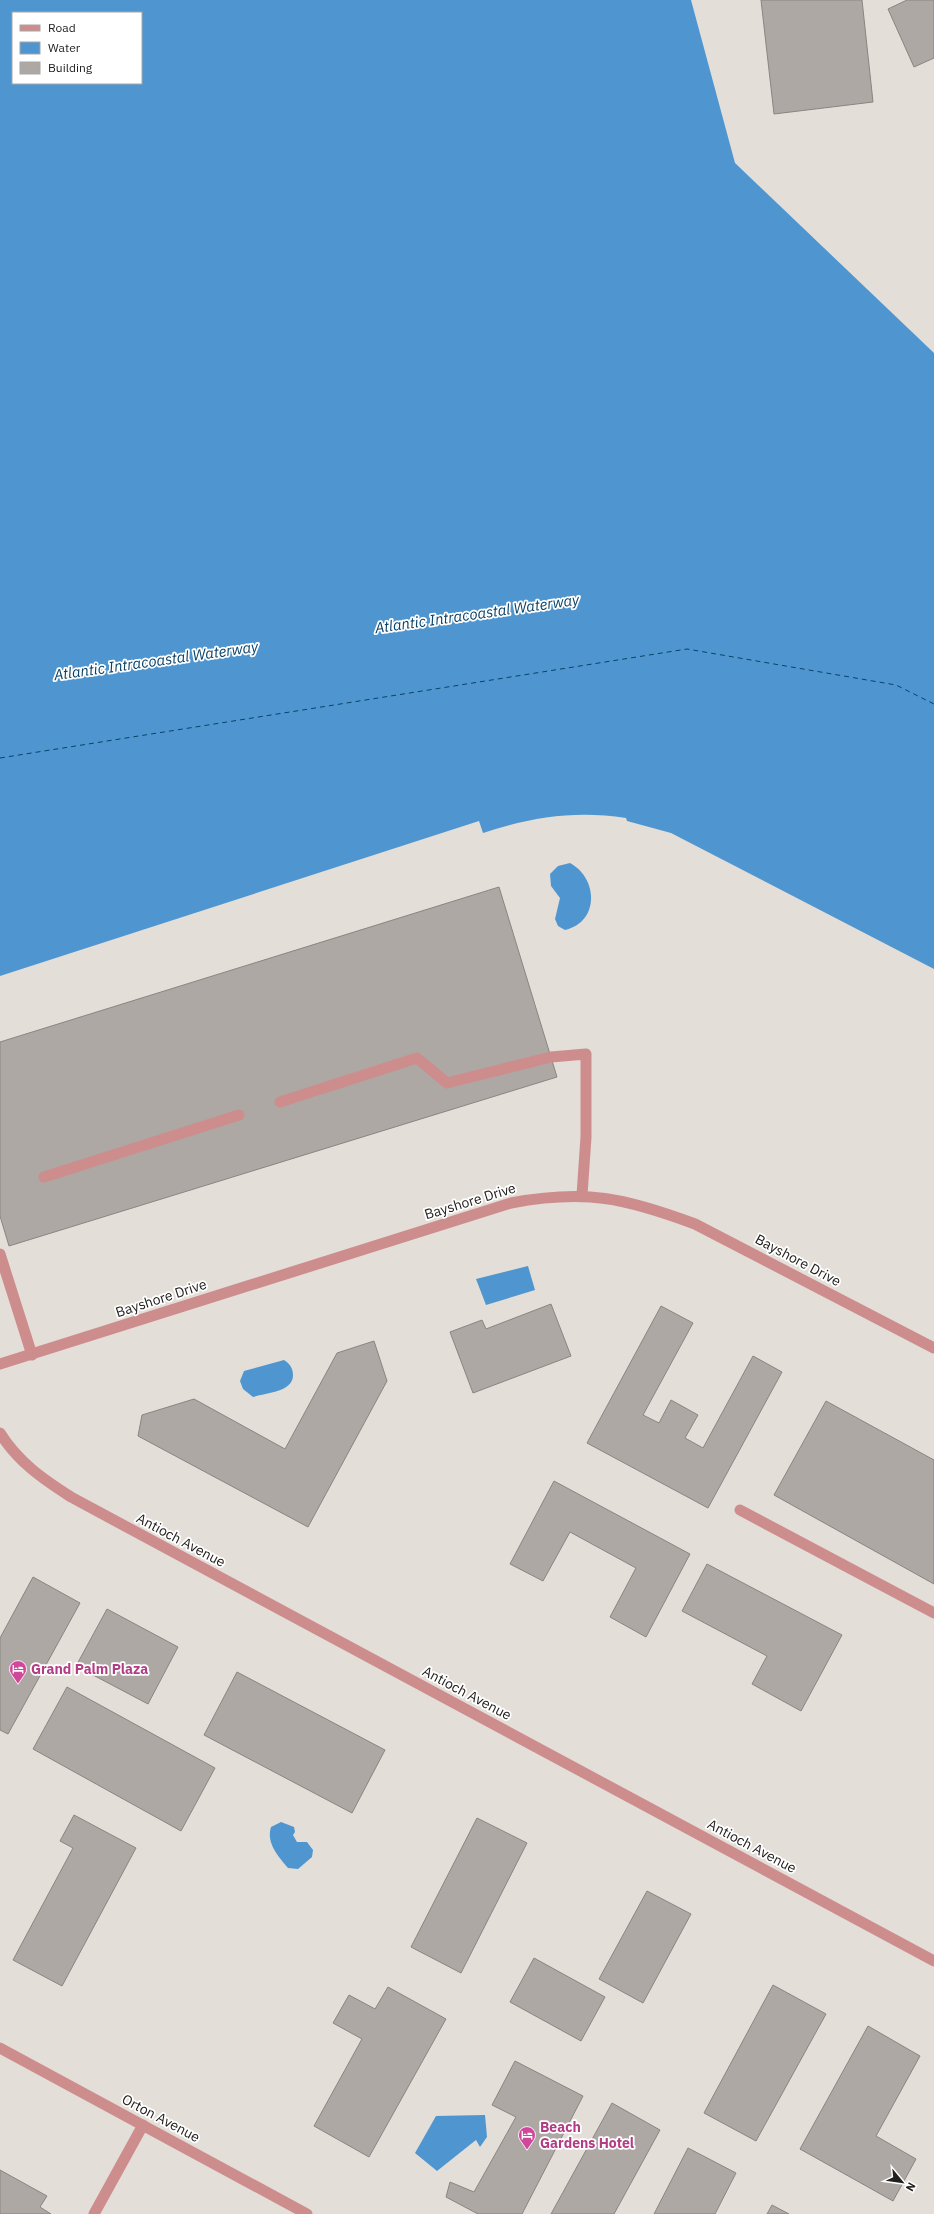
<svg xmlns="http://www.w3.org/2000/svg" width="934" height="2214" font-family="'IBM Plex Sans',sans-serif">
	<rect width="100%" height="100%" fill="#e3ded8"/>
	<g fill="#4f96d0" fill-rule="evenodd">
		<path d="M0,0H691L735,163L934,353V969L671,833L627,821L626,818C576,810 531,817 483,833L479,821L0,976ZM13,13H141V83H13Z"/>
		<path d="M570,863C598,878 600,922 565,930L558,926L555,919L560,898L551,886L550,874L558,866Z"/>
		<path d="M528,1266L535,1290L486,1305L476,1279Z"/>
		<path d="M284,1360C290,1364 293,1368 293,1376C292,1392 266,1393 253,1397L243,1389L240,1381L244,1371Z"/>
		<path d="M281,1822L294,1827L295,1832L293,1835L297,1842H307L313,1850L312,1857L298,1869L288,1868C278,1856 266,1843 271,1827Z"/>
		<path d="M485,2115L487,2137L480,2147L476,2140L437,2171L415,2153L436,2116Z"/>
	</g>
	<g fill="none" stroke-linecap="round" stroke-linejoin="round">
		<path stroke="#0a4268" stroke-width="1" stroke-dasharray="5 4" stroke-linecap="butt" d="M0,758L687,649L896,685L934,704"/>
	</g>
	<g fill="#ada8a3" stroke="#898580">
		<path d="M761,0H862L873,102L774,114Z"/>
		<path d="M907,0H934V58L914,67L888,9Z"/>
		<path d="M499,887L557,1077L9,1246L0,1216V1042Z"/>
		<path d="M551,1304L571,1356L473,1393L450,1332L482,1320L486,1329Z"/>
		<path d="M661,1306L693,1323L643,1415L659,1423L671,1400L698,1415L685,1438L703,1448L753,1356L782,1372L708,1508L587,1443Z"/>
		<path d="M374,1341L387,1381L308,1527L138,1436L142,1415L194,1399L285,1449L337,1353Z"/>
		<path d="M826,1401L934,1460V1584L774,1495Z"/>
		<path d="M554,1481L690,1554L646,1637L610,1617L636,1568L570,1532L543,1581L510,1564Z"/>
		<path d="M707,1564L842,1635L801,1711L752,1684L767,1656L682,1611Z"/>
		<path d="M33,1577L80,1603L8,1734L0,1730V1638Z"/>
		<path d="M107,1609L178,1647L148,1704L76,1666Z"/>
		<path d="M237,1672L385,1750L352,1813L204,1735Z"/>
		<path d="M67,1687L215,1768L181,1831L33,1749Z"/>
		<path d="M74,1815L136,1848L62,1986L13,1960L73,1848L60,1841Z"/>
		<path d="M477,1818L527,1843L461,1973L411,1947Z"/>
		<path d="M647,1891L691,1914L643,2003L599,1979Z"/>
		<path d="M534,1958L605,1997L581,2041L510,2002Z"/>
		<path d="M773,1985L826,2014L756,2141L704,2113Z"/>
		<path d="M388,1987L446,2019L369,2157L314,2126L362,2039L333,2023L349,1995L375,2009Z"/>
		<path d="M868,2026L920,2056L876,2136L916,2159L893,2201L800,2149Z"/>
		<path d="M515,2061L583,2096L522,2214H478L446,2197L450,2182L474,2192L516,2117L492,2105Z"/>
		<path d="M612,2103L660,2130L614,2214H551Z"/>
		<path d="M688,2148L736,2173L715,2214H654Z"/>
		<path d="M0,2170L47,2196L40,2207L51,2214H0Z"/>
		<path d="M772,2205L789,2214H767Z"/>
	</g>
	<g fill="none" stroke-linecap="round" stroke-linejoin="round">
		<g stroke="#cd8d8d" stroke-width="11">
			<path d="M280,1102L417,1058L447,1083L551,1057L586,1054V1137L582,1195"/>
			<path d="M44,1177L239,1115"/>
			<path d="M0,1254L32,1355"/>
			<path d="M740,1510L934,1613"/>
			<path d="M94,2214L143,2125"/>
		</g>
		<g stroke="#cd8d8d" stroke-width="11">
			<path d="M0,1364L511,1203C586,1189 625,1198 695,1224L934,1348"/>
			<path d="M0,1433C18,1462 43,1479 71,1497L934,1961"/>
			<path d="M0,2048L307,2214"/>
		</g>
	</g>
	<defs>
		<g id="hotel-pin" transform="scale(0.9)"><path d="M0 17L-7.5 6A9.5 9.5 0 1 1 7.5 6Z" fill="#d1479c" stroke="#fff"/><path d="M-6-4.5h1.5V1H6V5H4.5V3h-9V5H-6ZM-4 0a1.8 1.8 0 1 1 3.6 0ZM.5 0V-2.5h3Q6-2.5 6 0Z" fill="#fff"/></g>
	</defs>
	<g fill-rule="evenodd">
		<use href="#hotel-pin" x="18" y="1669"/>
		<use href="#hotel-pin" x="527" y="2135"/>
	</g>
	<g text-anchor="middle" stroke-width="3.5" stroke-linejoin="round" paint-order="stroke">
		<g font-size="14" fill="#22201e" stroke="#fff">
			<text transform="translate(470 1201) rotate(-17)" y="5">Bayshore Drive</text>
			<text transform="translate(798 1260) rotate(28)" y="5">Bayshore Drive</text>
			<text transform="translate(161 1298) rotate(-18)" y="5">Bayshore Drive</text>
			<text transform="translate(181 1540) rotate(28)" y="5">Antioch Avenue</text>
			<text transform="translate(467 1693) rotate(28)" y="5">Antioch Avenue</text>
			<text transform="translate(752 1846) rotate(28)" y="5">Antioch Avenue</text>
			<text transform="translate(161 2118) rotate(28)" y="5">Orton Avenue</text>
		</g>
		<g font-size="14" font-weight="bold" fill="#b23c85" stroke="#fff" text-anchor="start">
			<text x="31" y="1674">Grand Palm Plaza</text>
			<text x="540" y="2132">Beach<tspan x="540" dy="16">Gardens Hotel</tspan></text>
		</g>
		<g font-size="15" font-style="italic" fill="#0a4268" stroke="#fff">
			<text transform="translate(477 614) rotate(-8)" y="5">Atlantic Intracoastal Waterway</text>
			<text transform="translate(156 661) rotate(-8)" y="5">Atlantic Intracoastal Waterway</text>
		</g>
	</g>
	<rect x="12" y="12" width="130" height="72" fill="#ffffff" stroke="#a7a6a5"/>
	<rect x="20" y="25" width="20" height="6" fill="#cd8d8d" stroke="#a7a6a5"/>
	<text x="48" y="32" font-size="12" fill="#22201e">Road</text>
	<rect x="20" y="42" width="20" height="12" fill="#4f96d0" stroke="#a7a6a5"/>
	<text x="48" y="52" font-size="12" fill="#22201e">Water</text>
	<rect x="20" y="62" width="20" height="12" fill="#ada8a3" stroke="#a7a6a5"/>
	<text x="48" y="72" font-size="12" fill="#22201e">Building</text>
	<g transform="translate(902 2182) rotate(119)" stroke="#ffffff" stroke-width="3" paint-order="stroke">
	<path d="M0-3L7 15L0 10L-7 15Z" fill="#22201e"/>
	<text y="-6" font-size="11" font-weight="bold" text-anchor="middle" fill="#22201e">N</text>
	</g>
</svg>
